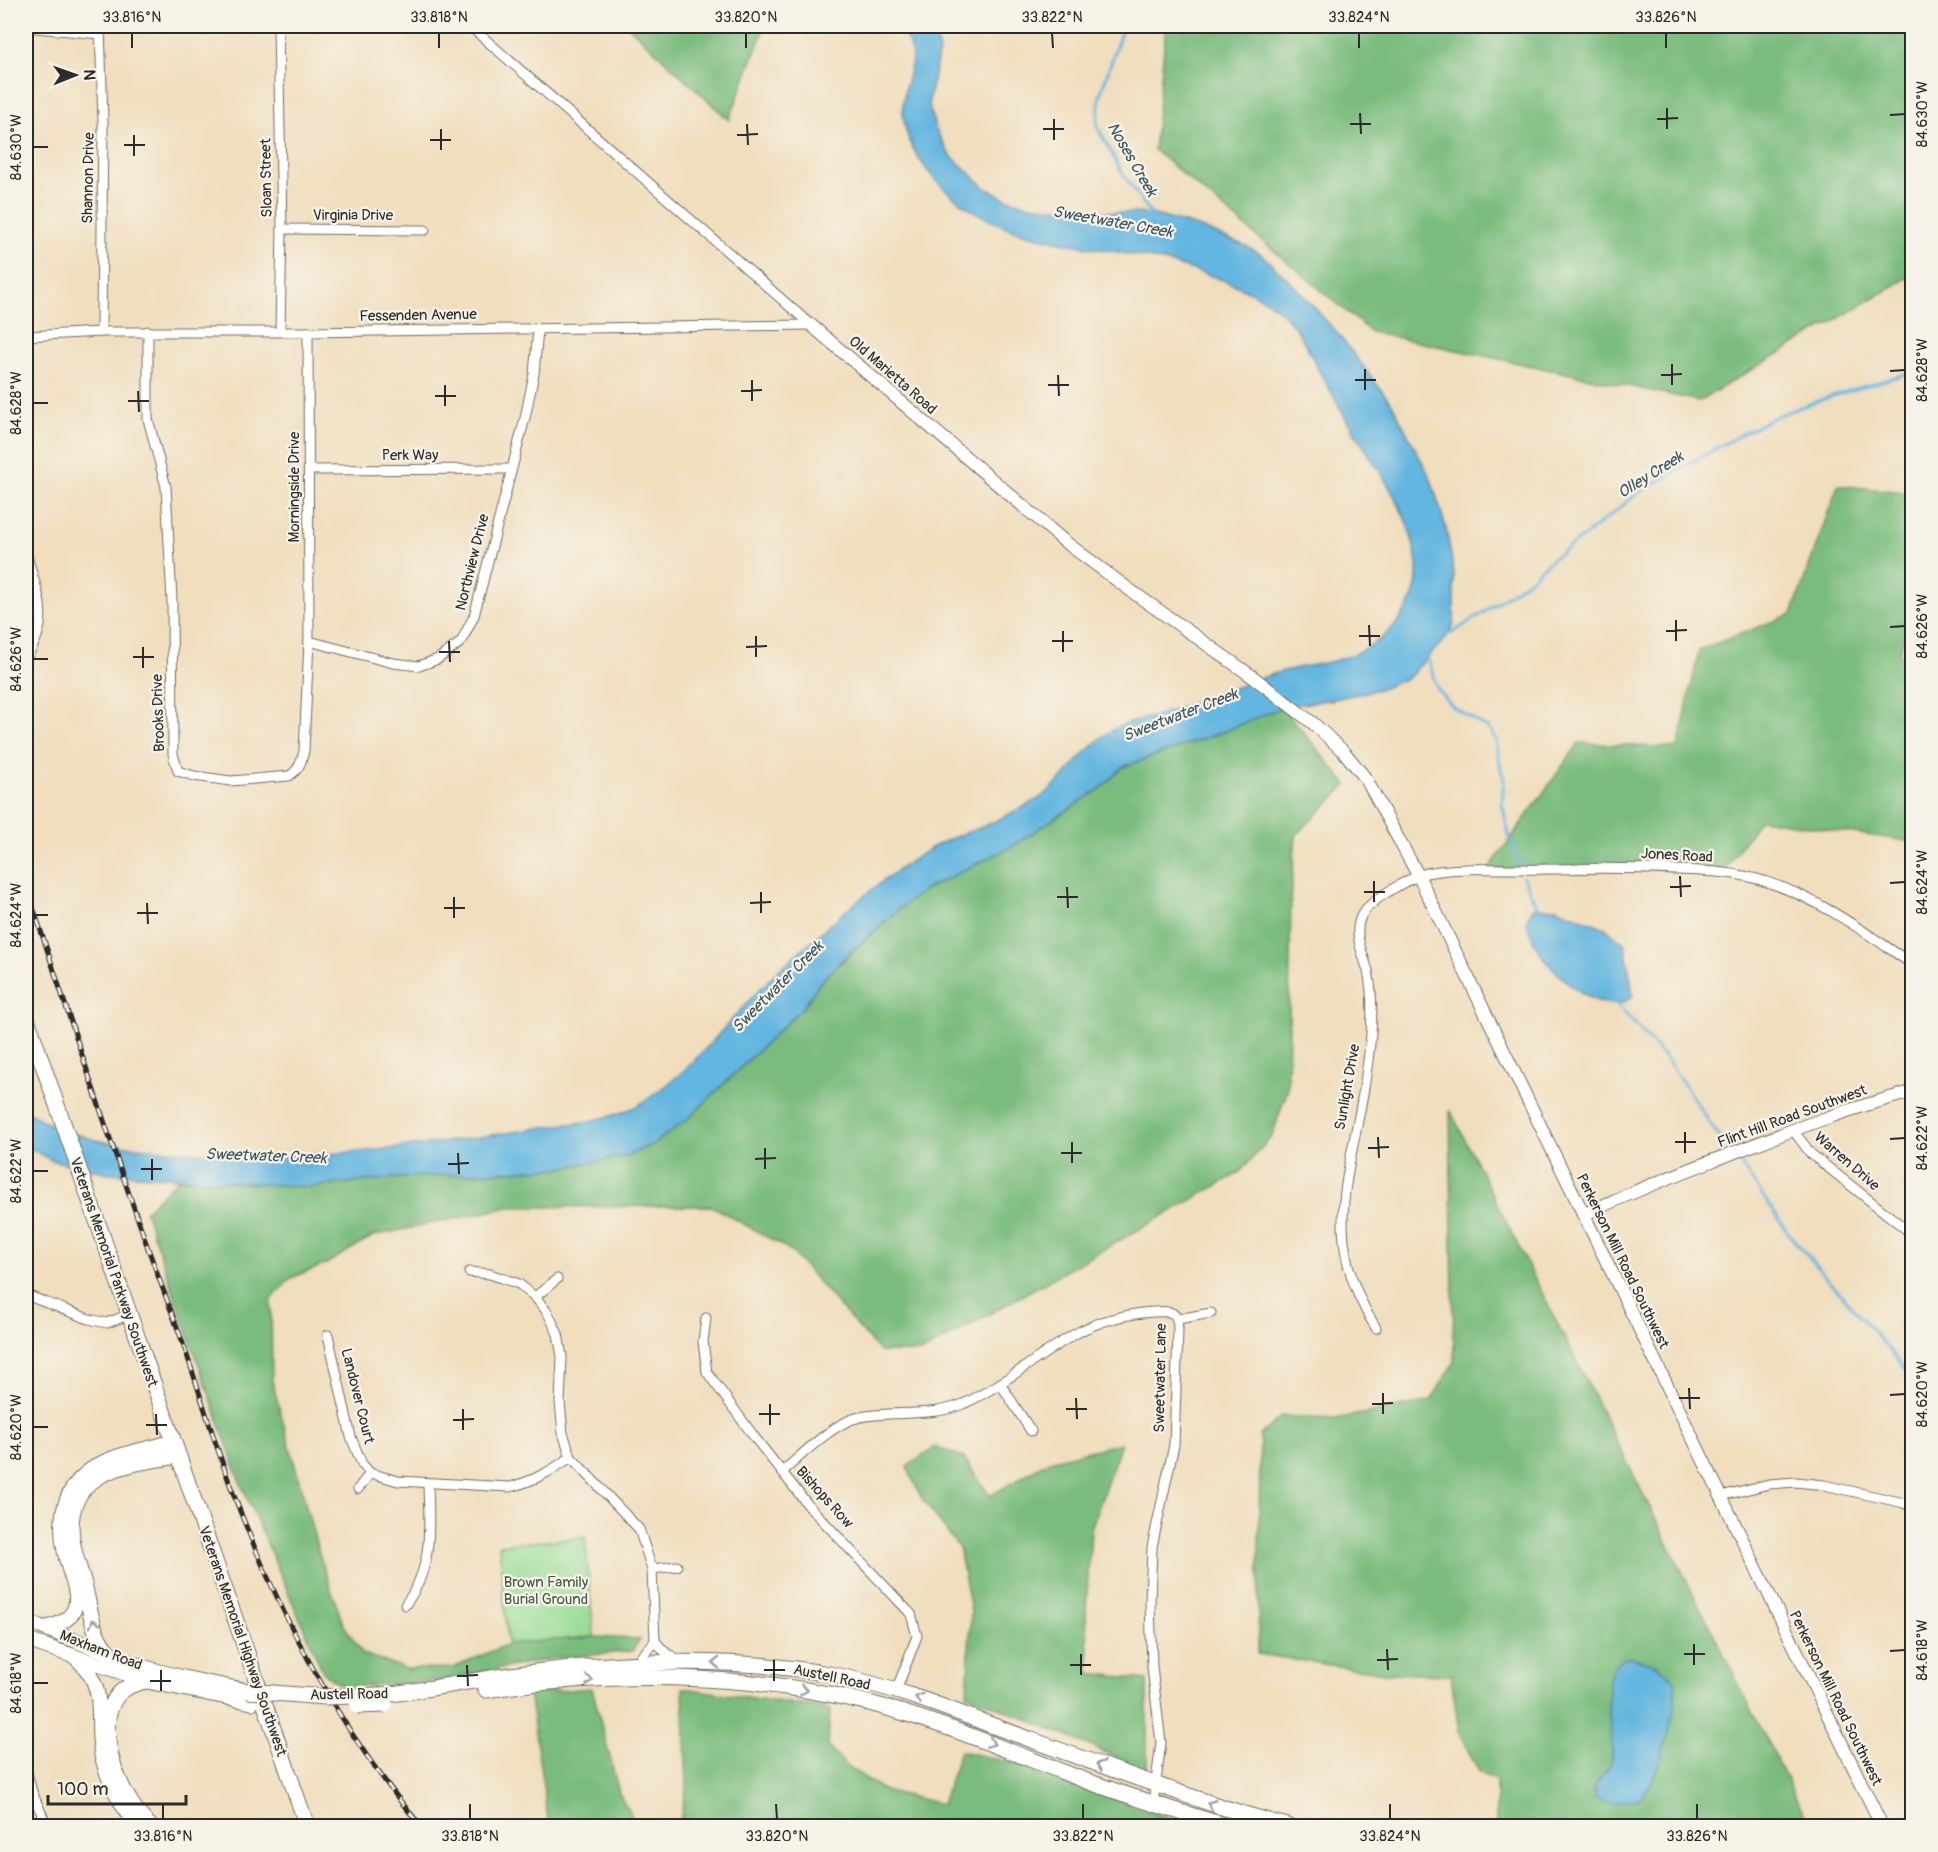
<svg xmlns="http://www.w3.org/2000/svg" width="1938" height="1852" font-family="Pangolin,sans-serif">
	<rect width="100%" height="100%" fill="#f7f3e8"/>
	<filter id="ink" filterUnits="userSpaceOnUse"><feTurbulence type="fractalNoise" baseFrequency=".0167" numOctaves="2"/><feDisplacementMap in="SourceGraphic" scale="12" xChannelSelector="R" yChannelSelector="G"/><feConvolveMatrix kernelMatrix="1 2 1 2 8 2 1 2 1" color-interpolation-filters="sRGB"/></filter>
	<filter id="wash" filterUnits="userSpaceOnUse"><feTurbulence type="fractalNoise" baseFrequency=".008" numOctaves="4" result="noise"/><feDisplacementMap in="SourceGraphic" scale="24" xChannelSelector="R" yChannelSelector="G"/><feGaussianBlur stdDeviation="1.35" result="paint"/><feColorMatrix in="noise" values="0 0 0 0 0 0 0 0 0 0 0 0 0 0 0 0 0 1.4 0 .05"/><feComposite in="paint" operator="in"/></filter>
	<g filter="url(#wash)">
		<rect width="100%" height="100%" fill="#f0debd"/>
		<path fill="#98dd95" stroke="#628460" stroke-width="1.5" d="M585,1537L594,1637L508,1644L499,1545Z"/>
		<g fill="#7abc7e" stroke="#527454" stroke-width="1.5">
			<path d="M628,26H765L729,120Z"/>
			<path d="M1166,26H1912V275L1699,401L1371,332L1154,150Z"/>
			<path d="M1838,485L1912,493V619L1899,653L1912,666V842L1760,819L1725,869H1489L1579,743L1678,748L1699,650L1792,614Z"/>
			<path d="M1282,707L1347,785L1296,835L1291,894L1288,1088L1272,1136L1239,1173L922,1352H880L790,1250L712,1206L509,1207L373,1236L326,1264L291,1278L271,1300L272,1381L319,1554L343,1624L363,1654L407,1669L453,1668L508,1644L594,1637L640,1639L632,1651L550,1659L438,1681L344,1687L324,1674L240,1482L145,1211L178,1179L310,1187L395,1178L559,1168L629,1155L655,1143L690,1117L803,1007L821,981L900,908L926,889L1011,847L1101,788L1123,767L1225,731Z"/>
			<path d="M1450,1110L1810,1826H1496V1780L1480,1773L1459,1733L1451,1675L1384,1673L1258,1654L1260,1435L1282,1416L1335,1419L1431,1401L1454,1362Z"/>
			<path d="M1121,1443L1091,1529L1086,1610L1089,1673L1147,1680V1770L967,1694L971,1610L959,1548L921,1497L907,1467L935,1447L963,1457L990,1496L1049,1461Z"/>
			<path d="M592,1688L619,1793L637,1826H549L529,1693Z"/>
			<path d="M683,1688L830,1709L828,1747L848,1767L883,1790L942,1804L960,1751L1018,1764L1190,1826H676L679,1825L687,1786Z"/>
		</g>
		<g fill="#64b6e0" stroke="#487086" stroke-width="1.5">
			<path d="M896,26H929L935,37L939,50L929,99L930,111L936,130L949,154L986,188L1005,198L1028,205L1084,211L1151,214L1195,226L1246,246L1262,255L1298,289L1338,334L1392,404L1431,479L1446,528L1454,573V623L1446,638L1409,677L1384,688L1335,699L1282,707L1225,731L1123,767L1101,788L1011,847L926,889L900,908L850,952L821,981L803,1007L690,1117L655,1143L629,1155L559,1168L395,1178L310,1187L108,1173L51,1160L26,1146V1111C77,1143 131,1148 190,1152C227,1155 263,1156 300,1155C378,1153 455,1141 532,1129C563,1124 598,1123 628,1110C639,1106 649,1098 659,1091C693,1067 717,1035 745,1005C764,984 785,963 807,945C846,910 888,874 933,847C951,837 971,832 989,824C1004,817 1019,810 1033,802C1069,782 1086,738 1126,724C1138,720 1150,718 1162,714C1201,702 1238,685 1277,673C1297,667 1318,665 1337,660C1380,648 1421,612 1417,564C1412,511 1375,466 1348,422C1338,404 1328,387 1318,369C1309,351 1300,331 1286,317C1269,299 1245,289 1223,280C1192,269 1160,259 1128,254C1069,243 1004,238 955,198C928,177 901,141 903,105C904,72 927,55 896,26Z"/>
			<path d="M1533,908H1557L1605,928L1625,944L1633,996C1604,1022 1555,975 1539,951C1533,942 1530,931 1526,921Z"/>
			<path d="M1631,1657L1657,1665L1675,1680C1678,1711 1663,1756 1650,1785C1648,1790 1643,1795 1639,1799L1610,1803L1596,1799L1593,1791C1595,1787 1597,1782 1600,1778C1604,1771 1611,1768 1612,1759C1615,1733 1592,1662 1631,1657Z"/>
		</g>
		<g fill="none" stroke-linecap="round" stroke-linejoin="round">
			<g stroke="#64b6e0" stroke-width="3">
				<path d="M1123,26L1100,96L1097,126L1121,171L1151,214V218"/>
				<path d="M1445,634L1452,633L1480,615L1529,580L1553,558L1582,538L1638,493L1736,437L1779,415L1832,396L1912,372"/>
				<path d="M1427,657L1438,690L1453,707L1489,729L1496,740L1501,770L1504,778L1502,803L1509,835L1520,866"/>
				<path d="M1523,877L1538,909"/>
				<path d="M1616,1003L1668,1061L1722,1141"/>
				<path d="M1740,1163L1792,1238L1912,1376"/>
			</g>
		</g>
	</g>
	<g filter="url(#ink)">
		<g fill="none" stroke-linecap="round" stroke-linejoin="round">
			<g stroke="#706a5e" stroke-width="11">
				<g id="minor">
					<path d="M100,26L103,121L101,332"/>
					<path d="M278,26L282,229L280,330"/>
					<path d="M470,26L811,325"/>
					<path d="M26,27L100,34"/>
					<path d="M282,229L425,230"/>
					<path d="M148,331V419L166,487L172,601L173,754L178,771L194,776L231,781L289,776C299,770 301,763 304,751L309,641L308,332"/>
					<path d="M26,336L101,332H308L811,325"/>
					<path d="M309,470L511,469"/>
					<path d="M26,552C37,595 53,617 26,658"/>
					<path d="M309,641L393,663L419,666L438,659L461,642L474,616L525,418L534,374L538,329"/>
					<path d="M1793,1130L1811,1154L1912,1234"/>
					<path d="M469,1272L490,1274L519,1284L535,1297L548,1313L558,1334L562,1357L560,1402L563,1433L571,1457L639,1529L652,1569L655,1641L666,1653L680,1660"/>
					<path d="M26,1295L89,1319L107,1323L128,1315"/>
					<path d="M535,1297L557,1279"/>
					<path d="M706,1318L703,1342L707,1372L755,1438L808,1505L911,1614L917,1636L896,1691"/>
					<path d="M1178,1319L1211,1313"/>
					<path d="M1376,1328C1320,1240 1349,1180 1364,1088C1370,1050 1376,1009 1368,971C1363,953 1351,931 1363,913C1373,898 1415,874 1432,872C1472,866 1514,870 1554,869C1595,868 1636,868 1676,870C1708,871 1737,872 1767,882C1820,899 1866,933 1912,964"/>
					<path d="M328,1335L351,1437L362,1464L370,1473L398,1481L510,1487C534,1481 551,1471 571,1457"/>
					<path d="M1000,1383L1031,1431"/>
					<path d="M782,1472C802,1455 834,1422 860,1417C894,1410 929,1418 963,1404C1003,1386 1037,1356 1075,1334C1098,1321 1126,1314 1153,1312C1172,1311 1178,1310 1178,1331L1174,1445L1152,1547L1150,1602L1152,1667L1161,1743L1153,1804"/>
					<path d="M358,1489L370,1473"/>
					<path d="M1721,1496L1769,1484L1796,1482L1824,1485L1904,1503L1912,1507"/>
					<path d="M652,1569L677,1566"/>
					<path d="M405,1605C434,1567 429,1528 428,1483"/>
					<path d="M635,1664L655,1641"/>
					<path d="M26,1769L32,1792L26,1794"/>
					<path d="M32,1792L47,1826"/>
				</g>
			</g>
			<g stroke="#706a5e" stroke-width="14">
				<g id="tertiary">
					<path d="M811,325L1064,541L1134,593L1253,677L1314,724L1345,753L1366,779L1419,877L1882,1826"/>
					<path d="M1583,1215C1630,1192 1678,1174 1727,1155C1787,1132 1849,1108 1912,1092"/>
				</g>
			</g>
			<g stroke="#706a5e" stroke-width="16">
				<g id="secondary">
					<path d="M26,1621L112,1655"/>
					<path d="M44,1628C59,1625 76,1618 76,1600C77,1590 72,1579 69,1569C59,1536 56,1500 84,1475C109,1453 142,1452 173,1441"/>
					<path d="M26,1640L147,1681"/>
					<path d="M76,1658C111,1691 93,1716 102,1757C108,1783 121,1805 137,1826"/>
				</g>
			</g>
			<g stroke="#706a5e" stroke-width="17">
				<g id="primary">
					<path d="M26,1016L307,1826"/>
					<path d="M178,1456C128,1464 63,1469 72,1539C74,1555 81,1572 85,1588C90,1609 93,1639 111,1654C117,1659 129,1662 136,1665C173,1677 210,1684 247,1691"/>
					<path d="M486,1690C607,1671 742,1673 861,1701C938,1720 1010,1752 1084,1780C1131,1797 1179,1812 1227,1826"/>
					<path d="M381,1695C425,1691 467,1681 511,1675C615,1661 725,1655 829,1674C888,1685 944,1707 999,1728C1054,1748 1108,1768 1163,1787C1204,1801 1245,1816 1288,1826"/>
					<path d="M150,1826C115,1796 76,1690 147,1681L252,1702"/>
				</g>
			</g>
			<use href="#minor" stroke="#fff" stroke-width="9"/>
			<use href="#tertiary" stroke="#fff" stroke-width="12"/>
			<use href="#secondary" stroke="#fff" stroke-width="14"/>
			<use href="#primary" stroke="#fff" stroke-width="15"/>
			<g stroke="#2b2b2b" stroke-width="5">
				<path id="rail" d="M26,886C64,1000 101,1115 141,1228C153,1264 167,1299 180,1335C200,1391 216,1450 238,1506C283,1621 340,1732 421,1826"/>
			</g>
			<use href="#rail" stroke="#f7f3e8" stroke-width="3" stroke-dasharray="9" stroke-linecap="butt"/>
			<g stroke="#706a5e" stroke-width="17" stroke-linecap="butt">
				<g id="primary-bridge">
					<path d="M247,1691L325,1697L381,1695"/>
					<path d="M357,1706L385,1705"/>
				</g>
			</g>
			<use href="#primary-bridge" stroke="#fff" stroke-width="15"/>
		</g>
		<defs><path id="oneway-chevron" d="M-2-3.5L2.5 0L-2 3.5" fill="none" stroke-width="1.6" stroke-linecap="round" stroke-linejoin="round" transform="scale(1.5)"/></defs>
		<g stroke="#a0a0a0">
			<use href="#oneway-chevron" transform="translate(94 1623) rotate(-107)"/>
			<use href="#oneway-chevron" transform="translate(716 1663) rotate(-179)"/>
			<use href="#oneway-chevron" transform="translate(589 1680) rotate(-2)"/>
			<use href="#oneway-chevron" transform="translate(804 1690) rotate(8)"/>
			<use href="#oneway-chevron" transform="translate(919 1698) rotate(-162)"/>
			<use href="#oneway-chevron" transform="translate(991 1743) rotate(21)"/>
			<use href="#oneway-chevron" transform="translate(1100 1765) rotate(-159)"/>
			<use href="#oneway-chevron" transform="translate(1211 1804) rotate(-161)"/>
		</g>
	</g>
	<path fill="none" stroke="#2b2b2b" stroke-width="2" d="M132,33V48M439,33V48M746,33V48M1052,33L1053,48M1359,33V48M1666,33V48M1667,108V129M1360,113L1361,134M1890,115L1905,114M1054,119V140M1657,119L1678,118M747,124L748,145M1350,124H1371M441,129V150M1043,129H1064M134,135V156M737,135L758,134M430,140H451M124,145H145M33,147H48M1672,364V385M1365,369V390M1890,371L1905,370M1058,375L1059,396M1661,375L1682,374M752,380V401M1355,380H1376M445,385V406M1048,385H1069M138,391L139,412M741,391L762,390M435,396H456M128,401H149M33,403H48M1676,620V641M1369,625L1370,646M1890,627L1905,626M1063,631V652M1666,631L1687,630M756,636V657M1359,636H1380M449,641L450,662M1052,641H1073M143,647V668M746,647L767,646M439,652H460M133,657H154M33,659H48M1680,876L1681,897M1374,881V902M1890,883L1905,882M1067,887L1068,908M1670,887L1691,886M761,892V913M1364,892H1385M454,897V918M1057,897H1078M147,903L148,924M750,903L771,902M444,908H465M137,913H158M33,915H48M1685,1132V1153M1378,1137L1379,1158M1890,1139L1905,1138M1072,1142V1163M1675,1142H1696M765,1148V1169M1368,1148L1389,1147M458,1153L459,1174M1061,1153H1082M152,1159V1180M755,1159L776,1158M448,1164L469,1163M141,1169H162M33,1171H48M1689,1388L1690,1409M1383,1393V1414M1890,1395L1905,1394M1076,1398L1077,1419M1679,1398H1700M770,1404V1425M1372,1404L1393,1403M463,1409V1430M1066,1409H1087M156,1414L157,1435M759,1414H780M453,1420L474,1419M146,1425H167M33,1427H48M1694,1644V1665M1387,1649L1388,1670M1890,1651L1905,1650M1081,1654V1675M1684,1654H1705M774,1660V1681M1377,1660L1398,1659M467,1665L468,1686M1070,1665H1091M161,1670V1691M764,1670H785M457,1676L478,1675M150,1681H171M33,1683H48M163,1804V1819M470,1804V1819M776,1804L777,1819M1083,1804V1819M1390,1804V1819M1697,1804V1819"/>
	<g text-anchor="middle" stroke-width="4.5" stroke-linejoin="round" paint-order="stroke">
		<g font-size="15" fill="#2b2b2b" stroke="#f7f3e8">
			<text transform="translate(88 178) rotate(-89)" y="5">Shannon Drive</text>
			<text transform="translate(266 178) rotate(-91)" y="5">Sloan Street</text>
			<text x="353" y="220">Virginia Drive</text>
			<text transform="translate(418 315) rotate(-1)" y="5">Fessenden Avenue</text>
			<text transform="translate(893 375) rotate(41)" y="5">Old Marietta Road</text>
			<text x="410" y="460">Perk Way</text>
			<text transform="translate(294 487) rotate(-90)" y="5">Morningside Drive</text>
			<text transform="translate(472 562) rotate(-76)" y="5">Northview Drive</text>
			<text transform="translate(158 713) rotate(-92)" y="5">Brooks Drive</text>
			<text transform="translate(1677 855) rotate(3)" y="5">Jones Road</text>
			<text transform="translate(1347 1087) rotate(-80)" y="5">Sunlight Drive</text>
			<text transform="translate(1792 1116) rotate(-20)" y="5">Flint Hill Road Southwest</text>
			<text transform="translate(1847 1161) rotate(41)" y="5">Warren Drive</text>
			<text transform="translate(1623 1261) rotate(64)" y="5">Perkerson Mill Road Southwest</text>
			<text transform="translate(114 1272) rotate(71)" y="5">Veterans Memorial Parkway Southwest</text>
			<text transform="translate(1160 1378) rotate(-89)" y="5">Sweetwater Lane</text>
			<text transform="translate(358 1396) rotate(76)" y="5">Landover Court</text>
			<text transform="translate(825 1497) rotate(48)" y="5">Bishops Row</text>
			<text transform="translate(243 1641) rotate(71)" y="5">Veterans Memorial Highway Southwest</text>
			<text transform="translate(101 1650) rotate(21)" y="5">Maxham Road</text>
			<text transform="translate(832 1677) rotate(12)" y="5">Austell Road</text>
			<text transform="translate(349 1694) rotate(-1)" y="5">Austell Road</text>
			<text transform="translate(1836 1698) rotate(64)" y="5">Perkerson Mill Road Southwest</text>
		</g>
		<g font-size="15" fill="#465846" stroke="#f7f3e8">
			<text x="546" y="1587">Brown Family<tspan x="546" dy="17">Burial Ground</tspan></text>
		</g>
		<g font-size="16" font-style="italic" fill="#3c5561" stroke="#f7f3e8">
			<text transform="translate(1133 159) rotate(60)" y="6">Noses Creek</text>
			<text transform="translate(1113 221) rotate(10)" y="6">Sweetwater Creek</text>
			<text transform="translate(1650 474) rotate(-32)" y="6">Olley Creek</text>
			<text transform="translate(1180 714) rotate(-21)" y="6">Sweetwater Creek</text>
			<text transform="translate(777 986) rotate(-45)" y="6">Sweetwater Creek</text>
			<text transform="translate(266 1155) rotate(2)" y="6">Sweetwater Creek</text>
		</g>
	</g>
	<rect width="1938" height="1852" fill="none" stroke="#f7f3e8" stroke-width="66"/>
	<g transform="translate(75 75) rotate(89)" stroke="#f7f3e8" stroke-width="4.5" paint-order="stroke">
	<path d="M0-4.5L10 22L0 15L-10 22Z" fill="#2b2b2b"/>
	<text y="-9" font-size="16" font-weight="bold" text-anchor="middle" fill="#2b2b2b">N</text>
	</g>
	<path d="M48 1795v9h138v-9" fill="none" stroke="#2b2b2b" stroke-width="3"/>
	<text x="57" y="1795" font-size="18" fill="#2b2b2b" stroke="#f7f3e8" stroke-width="4.5" paint-order="stroke">100 m</text>
	<rect x="33" y="33" width="1872" height="1786" fill="none" stroke="#2b2b2b" stroke-width="2"/>
	<g font-size="15" text-anchor="middle" fill="#2b2b2b">
		<text x="132" y="22">33.816°N</text>
		<text x="439" y="22">33.818°N</text>
		<text x="746" y="22">33.820°N</text>
		<text x="1052" y="22">33.822°N</text>
		<text x="1359" y="22">33.824°N</text>
		<text x="1666" y="22">33.826°N</text>
		<text transform="translate(1922 114) rotate(-90)" y="5">84.630°W</text>
		<text transform="translate(16 147) rotate(-90)" y="5">84.630°W</text>
		<text transform="translate(1922 370) rotate(-90)" y="5">84.628°W</text>
		<text transform="translate(16 403) rotate(-90)" y="5">84.628°W</text>
		<text transform="translate(1922 626) rotate(-90)" y="5">84.626°W</text>
		<text transform="translate(16 659) rotate(-90)" y="5">84.626°W</text>
		<text transform="translate(1922 882) rotate(-90)" y="5">84.624°W</text>
		<text transform="translate(16 915) rotate(-90)" y="5">84.624°W</text>
		<text transform="translate(1922 1138) rotate(-90)" y="5">84.622°W</text>
		<text transform="translate(16 1171) rotate(-90)" y="5">84.622°W</text>
		<text transform="translate(1922 1394) rotate(-90)" y="5">84.620°W</text>
		<text transform="translate(16 1427) rotate(-90)" y="5">84.620°W</text>
		<text transform="translate(1922 1650) rotate(-90)" y="5">84.618°W</text>
		<text transform="translate(16 1683) rotate(-90)" y="5">84.618°W</text>
		<text x="163" y="1841">33.816°N</text>
		<text x="470" y="1841">33.818°N</text>
		<text x="777" y="1841">33.820°N</text>
		<text x="1083" y="1841">33.822°N</text>
		<text x="1390" y="1841">33.824°N</text>
		<text x="1697" y="1841">33.826°N</text>
	</g>
</svg>
